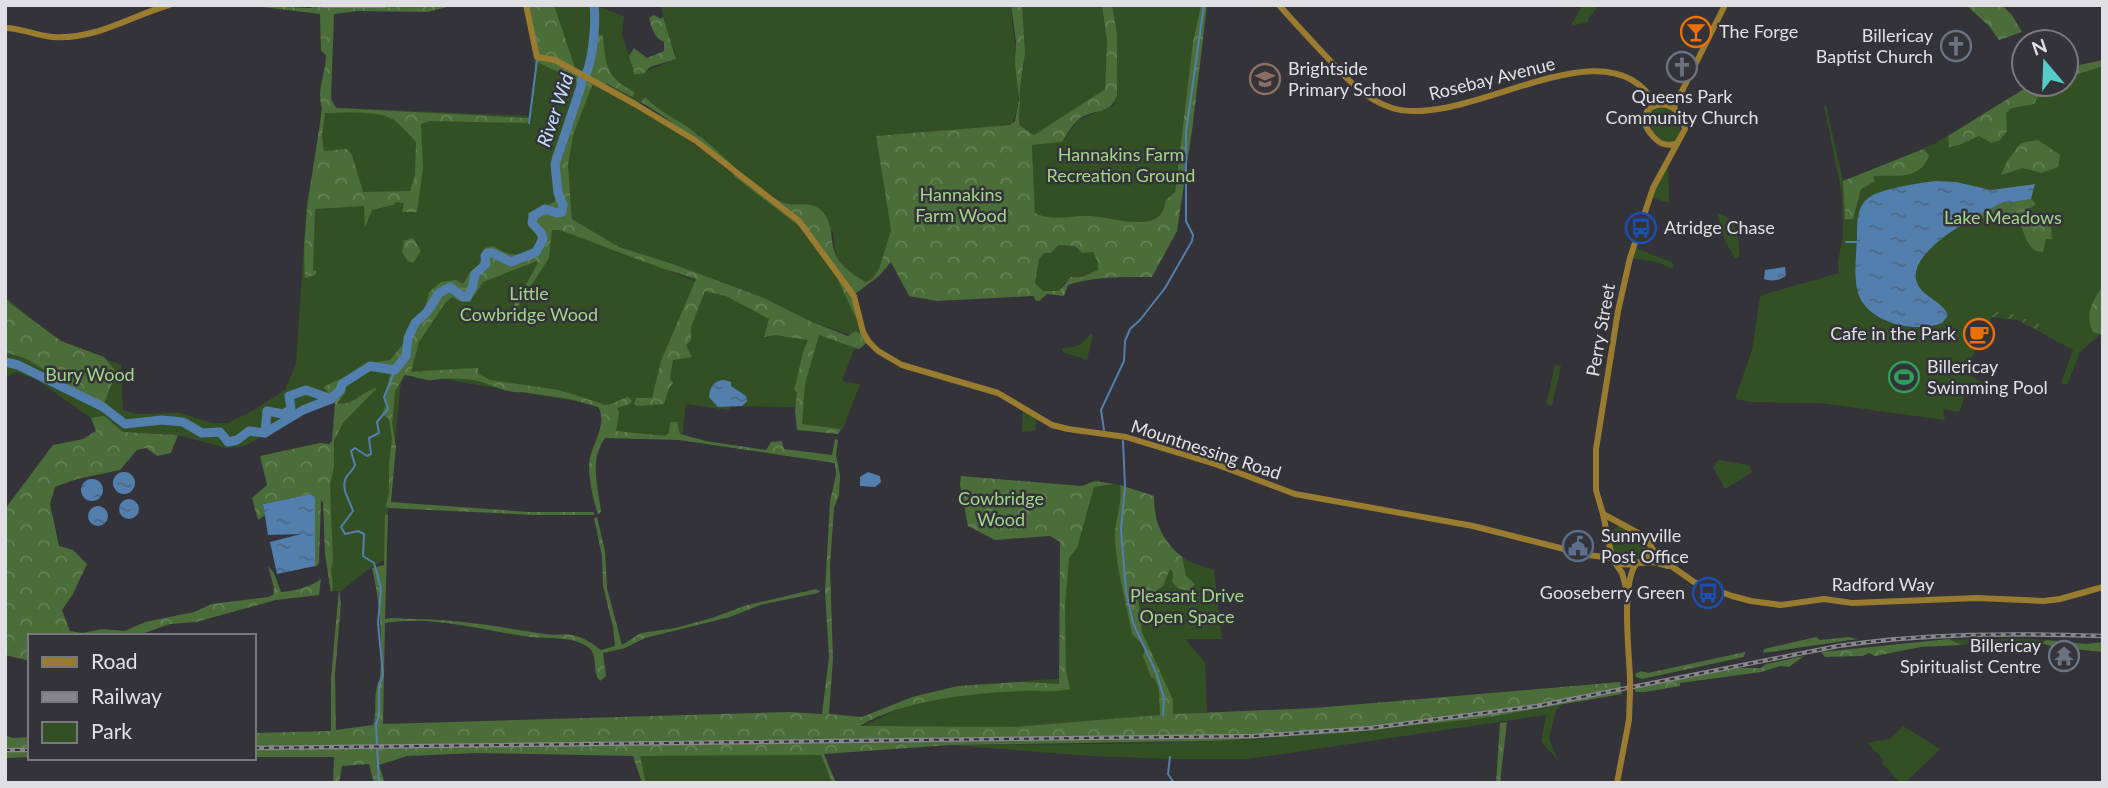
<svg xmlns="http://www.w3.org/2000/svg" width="2108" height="788" font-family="Lato,sans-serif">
	<defs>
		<pattern id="forest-crowns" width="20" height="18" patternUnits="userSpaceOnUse" patternTransform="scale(1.75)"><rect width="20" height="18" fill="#4a6d39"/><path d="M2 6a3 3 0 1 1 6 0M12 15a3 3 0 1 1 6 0" fill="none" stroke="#648256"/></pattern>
		<pattern id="garden-furrows" width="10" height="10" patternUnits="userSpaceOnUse" patternTransform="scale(1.75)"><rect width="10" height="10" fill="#335024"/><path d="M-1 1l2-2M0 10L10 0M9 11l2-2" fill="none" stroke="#506944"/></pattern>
		<pattern id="water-ripples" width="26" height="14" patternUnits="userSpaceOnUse" patternTransform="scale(1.75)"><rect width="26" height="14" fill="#537fae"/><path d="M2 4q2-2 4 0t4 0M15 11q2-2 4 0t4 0" fill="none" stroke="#4d6784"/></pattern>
	</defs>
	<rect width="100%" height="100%" fill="#333339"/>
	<g fill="#335024">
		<path d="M524,5H594L624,16L622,35L636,75L676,59L675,51L667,34L661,5H1011C1011,29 1028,110 1010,125L876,137L891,230L879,269L872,279L864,282C839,264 836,263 833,232L800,206L783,202L770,195L714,150L697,133L671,119L645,97L637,107L700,148L804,230L837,278L869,341L812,322L764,298L673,264L619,247L572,219L570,184L571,230L859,349H854L842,381L860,384L843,429L799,424L798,407L732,406L728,410L686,404L682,438H597L616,408L402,372L387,518L386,559L366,571L341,591H330L326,498L334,451L335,403L324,404L244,446L226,448L178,435L123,432L102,418H91L37,380L16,372L5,378V297L57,340L121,365L123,410L136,414L179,413L213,423H228L254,410L285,390L296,364L307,199L316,163L322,107L529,116L536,74Z"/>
		<path d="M1022,5H1102L1107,42L1105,89L1034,135L1019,125L1020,88L1024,65Z"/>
		<path d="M1112,5H1201L1193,42L1175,192L1166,200C1164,208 1163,215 1155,219C1138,227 1113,218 1095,217C1075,215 1055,223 1035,213L1032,144L1062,142L1078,120L1114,105L1117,96V34Z"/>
		<path d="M1582,5H1595L1597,8L1588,19V22L1571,26Z"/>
		<path d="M2103,60V303L2101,334L2080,352L2067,385L2061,383L2073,350L2018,320L1993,316L1964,373L2011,396L2008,398L1970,382L1959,412L1943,409L1945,420L1820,403L1750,402L1735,399L1752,350L1760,297L1762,295L1839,273L1838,262L1843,236L1842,194L1824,106L1826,105L1843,181L1934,144L2032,84H2066V68Z"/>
		<path d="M1661,107L1672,110C1681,123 1684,129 1674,142C1660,143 1653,135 1648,122L1650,112Z"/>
		<path d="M1668,166L1669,203L1650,197L1657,180Z"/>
		<path d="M1717,213C1737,217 1740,240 1739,258H1735L1725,241Z"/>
		<path d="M1058,245L1074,246L1078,251L1093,252L1098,263V270L1065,282L1059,291H1043L1035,283L1039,258L1044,253H1051Z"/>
		<path d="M1633,247L1669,261L1674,264L1673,269L1657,262L1630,258Z"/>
		<path d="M1090,334L1093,335L1087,360L1063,352L1062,348C1075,348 1083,345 1090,334Z"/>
		<path d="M1555,365L1561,366L1552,406L1546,404Z"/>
		<path d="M1023,407L1037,416L1035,431L1022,432Z"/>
		<path d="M1718,460L1749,465L1752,472L1725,489L1713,467Z"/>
		<path d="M1095,481L1120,485L1154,496L1157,525L1143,595L1149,598L1163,586L1176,552L1188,561L1214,570L1222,639H1185L1205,662L1207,712L1013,727L856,729L914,702L958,686L1066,678L1064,563Z"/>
		<path d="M1620,525L1643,539L1648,546C1645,563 1631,562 1616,562L1609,537L1613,530Z"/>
		<path d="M2009,638L2047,640L2012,650L2007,641L1961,645L1949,639L1989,640Z"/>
		<path d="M1563,705L1556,710L1549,739L1558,760L1541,742L1546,715L1248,759H1173L1090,756L950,745C1038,744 1127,745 1215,741C1332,735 1448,724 1563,705Z"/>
		<path d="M1903,726L1940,749L1905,783H1900L1882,763L1884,760L1867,743L1890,739Z"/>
		<path d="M821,755L832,783H646L639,756Z"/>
	</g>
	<g fill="url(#forest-crowns)" fill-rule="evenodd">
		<path d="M245,5L310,8L317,5H455L427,12L358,11L334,14L331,99L336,108L529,118L527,123L430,121L421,124L423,168L417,212H402L404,203L396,202L393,205L372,210L365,227L364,206L315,209L313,270L317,271L315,275L305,278C301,220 315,165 322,108C316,88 326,74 326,55L321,51L320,14ZM325,113C342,113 377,110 392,119C397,121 412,137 416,142L415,175L410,191L363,192L352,155L347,149L324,151L322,136Z"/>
		<path d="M526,5H554L577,74L584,78L594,30L596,34L603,36C605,65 607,79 635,92L633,97L608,84L593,83L573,135L568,165L572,219L619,247L673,264L764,298L812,322L848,336L856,331L869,341L859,349L819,335L805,384L802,424L841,429L838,434L797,430L795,411L797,393L794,389C800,372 800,356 808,340L775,335L764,337L769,319L726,296L705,291L691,327V340L686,345L692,357L673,360L670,378L673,383L669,388L664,404L637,406L634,404L636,398H652L661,361L696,279L661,268L560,230H552L549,258L514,312L512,309L538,263L537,261L483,282L470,302L459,301L452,297L445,303L419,342L411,372C432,370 455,369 478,368V373L490,380L559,390L606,405C614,404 620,399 628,397L632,401L630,404L617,408L619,412L616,431L665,436L669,433L670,422H677L680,434L706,441L766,450L771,442L782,441L784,449L832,455L835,439L838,440L836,455L840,475L839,495L834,508L830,566L833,659L829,714L862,717L912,697L958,686L1021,682L1059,684L1060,542L1050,536L995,540L968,526L960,485L961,476L1082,486L1095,481L1114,484L1094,487L1077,548L1069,558L1065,606L1066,671L1070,689C1053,693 1038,690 1021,691C972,693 902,700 860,726L1013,727L1160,715L1159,690L1155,679L1151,677L1143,656L1145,650L1141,643L1132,634C1126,602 1117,572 1115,540C1114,521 1123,504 1120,485L1154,496C1153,521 1163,542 1182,557L1186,576L1195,584L1190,591L1178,588L1172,582L1173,572L1170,569L1163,586L1148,598L1143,595L1138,597L1142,632L1173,700V714L1315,708L1620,682L1622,694L1483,718L1341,733L1213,741L950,745L824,754L836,783H832L821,755L640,756L646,783H642L633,756L477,753L407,756L379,765L385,783H374L369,764L342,766L339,783H333L334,757H254V733L331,731V678L339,589L341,603L335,674L336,730L373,725C377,714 374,704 376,692C376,687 379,682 380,677C383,641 380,602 372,568L384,565L385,514L388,515L385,619C396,617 402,619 412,619C457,619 500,627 545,634C554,636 564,633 572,635C583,637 592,643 601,650L615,646L613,627L603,586L602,556L594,518L597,517L605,551L607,588L622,645L641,633L675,628L712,618L744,606L816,589L820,591L818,593L760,605L730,617L645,638L625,648L603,653L606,676L600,681C591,671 599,655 588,647C573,636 548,639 530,637C483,631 433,615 385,623L383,724L788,712L822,714L829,657L825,591L830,501L836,475L835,463L679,440L605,438C589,460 598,486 601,512L598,514C593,501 589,479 589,465C590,445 609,425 598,407L570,399L521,392C507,394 491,384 478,381C465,378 446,378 433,380C424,381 414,376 405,375L395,391L394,404L392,424L396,447L391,502L530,512H593L595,515H534L388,508L386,506L389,492V464L392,439L389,419L382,414L387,403L385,399L390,374L370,371L346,386L345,393L337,403C354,407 361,391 377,388L343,423L334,440V467L330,485L333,562C328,572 336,582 331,593L325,554L323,502L321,501L319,563L316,567L315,566V497L311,494L263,504L265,515L258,520L252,498L267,485L260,456L320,443L329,444L332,441L335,403H331V396L323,387L353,373L368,363L390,360L408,338L416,322L425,309L429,292L441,282L456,280L463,284L470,272L479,265L485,248L493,246C509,256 518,258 535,248L538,236L530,223L528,213L555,202L554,184L551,172L552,156L580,82L537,62Z"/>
		<path d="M1011,5H1022L1025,53L1020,88L1019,125L1034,135L1105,89L1107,42L1102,5H1112L1117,34V96C1110,115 1093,109 1079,119C1072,125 1067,134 1062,142L1032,145L1035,213C1053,222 1071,215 1090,216C1109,217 1136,227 1155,219C1163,215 1164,208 1166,200L1175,192L1193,42L1201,5H1207L1192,131L1177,231L1152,277C1123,277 1095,276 1068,285L1064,296L1047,294L1039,301L1035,300L1034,296L937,301L909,296L891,262L879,276L855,294L856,318L837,278L804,230L735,177L732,172L770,199L663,116L641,102L645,97C660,113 680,120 697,134C725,155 749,186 782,202C794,207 807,201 818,208C836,220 828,241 837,257C842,268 855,275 865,282L872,279L879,269L891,230L876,136L1010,125L1015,121L1019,99L1015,64L1016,42ZM1058,245L1074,246L1082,253L1093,252L1098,263V270L1081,277H1071L1059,291H1043L1035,283L1039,259L1044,253H1051Z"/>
		<path d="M1966,5H2002L2012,15L2022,32L1999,40L1989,26Z"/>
		<path d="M654,15L661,19L663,17L676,59L650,67L644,73L635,75L629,56L634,48L647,58L664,51V42C654,38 652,28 649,18Z"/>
		<path d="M2103,60V66L2066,78V68Z"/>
		<path d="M2032,84H2052L2042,89L2034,104L2012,108L2006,113L2007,131L2000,140L1991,143L1979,136L1959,145L1949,147L1948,136Z"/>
		<path d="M2038,140L2060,155L2058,167L2041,173L2023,168L2001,175L2007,161L2021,143Z"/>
		<path d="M1924,149L1929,156C1918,182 1896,174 1873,176L1875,181L1861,189L1853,219H1845L1843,181Z"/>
		<path d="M2031,199L2036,204L2015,219L1972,218L2006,201L2008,203Z"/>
		<path d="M2039,214L2051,227L2052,239H2046L2043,252C2026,252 2026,233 2018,221Z"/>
		<path d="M413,238L421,251L413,263L408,261L402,252L404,241Z"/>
		<path d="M2103,285V335L2093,332C2084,314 2093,301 2103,285Z"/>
		<path d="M5,297L11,304L61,341L104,357L116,372L103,407L27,359L5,352Z"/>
		<path d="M104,416L123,432L178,435L171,453L157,456L146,448L137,450L120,470L77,479L55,487L50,504L59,546L73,550L87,564L73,594L62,610L70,631L82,633L102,629L125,631L145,622L194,612L212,604L268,597L273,595L274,588L268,566L274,573L281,592C294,591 311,587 321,579L319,595L276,600L196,622L170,624L136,636H30V661L5,655V509L53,445L83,439L96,431L91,418Z"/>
		<path d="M1816,637L1820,640L1848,637L1858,639L1763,653L1764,649Z"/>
		<path d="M1949,639L1961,645L1921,647L1875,656L1869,653L1863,656L1825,657L1821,652Z"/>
		<path d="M2047,640L2086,644L2103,642V652L2055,647L2040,643Z"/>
		<path d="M1745,652L1744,657L1642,679L1636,677L1635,674L1641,671L1648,673Z"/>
		<path d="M1804,656L1789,667L1781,666L1761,672L1680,683V686L1645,692H1635V688L1737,668H1761L1766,664Z"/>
		<path d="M1507,722L1500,783H1496L1500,723Z"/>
		<path d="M5,735L12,738L30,737V757L5,758Z"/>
	</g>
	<path fill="url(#garden-furrows)" d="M1996,312L2012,314L2048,327L2045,334L2018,320L1991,317Z"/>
	<g fill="url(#water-ripples)">
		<path d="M1935,181L1956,182L1991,190L2035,184L2031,199L2007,203L2006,201C1983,212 1901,252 1918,285C1925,298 1942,301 1948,315L1942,323C1915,334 1864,323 1857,289C1854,274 1856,255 1857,240C1857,227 1856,208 1867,199C1878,189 1919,183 1935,181Z"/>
		<path d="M1785,267L1786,276C1780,280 1771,282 1764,279L1765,270Z"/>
		<path d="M724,380L731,382V386L746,396L747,401L742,406L718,407L709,397C710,387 713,381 724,380Z"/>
		<path d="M868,472L880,476L881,482L875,487L860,486V477Z"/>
		<circle cx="124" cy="483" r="11"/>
		<circle cx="92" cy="490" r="11"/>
		<path d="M311,494L315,497V566L277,574L270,542L301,534L268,535L263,504Z"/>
		<circle cx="129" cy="509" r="10"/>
		<circle cx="98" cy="516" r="10"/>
	</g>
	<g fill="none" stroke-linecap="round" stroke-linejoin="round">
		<g stroke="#537fae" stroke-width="2">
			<path d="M529,123L537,60"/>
			<path d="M1846,242H1857"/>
			<path d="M1104,430L1101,410L1124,361L1125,341L1130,329L1140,320L1165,288L1192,241L1193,235L1186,221V132L1204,5"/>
			<path d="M1123,441L1125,486L1121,530L1126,591L1133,623L1156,672L1164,698L1163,715"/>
			<path d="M1170,757L1168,774L1174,783"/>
			<path d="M379,783L376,725L379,714V685L383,675L378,623L381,588L374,563L363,556L364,534L358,531L345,534L341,527L353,511C350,501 342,491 345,480C346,475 353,471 355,465L351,451L355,448L367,456L371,454L369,438L379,433L377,422L388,409L384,397L395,370"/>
		</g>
		<g stroke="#537fae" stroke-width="9">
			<path d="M5,362L18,365L103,407L125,424L162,420L183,422L202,433L220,432L228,442L237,440L249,431L265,433L267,411L283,414L291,409L289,396L306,390L331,399L341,389L342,384L370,366L395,370L406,356L408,338L415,323L427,312L439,293L450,287L463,297H467L472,288L475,274L486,264L485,256L487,253H493L511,262L536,252L543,239L541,233L532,223L533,216L545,209L557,213L562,212L563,205L558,193L555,164L581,86V81C593,71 596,22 594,5"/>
			<path d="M265,433L303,410L331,399"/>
		</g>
		<g stroke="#9a7c30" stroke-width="6">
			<path d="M323,5H385"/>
			<path d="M526,5L537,57L555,60L635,104L696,141L799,221L854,296L863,332L869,342L878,351L902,365L998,393L1052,425L1068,429L1126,437L1218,465L1295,494L1473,526L1588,555L1612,558"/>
			<path d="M1279,5C1293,21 1308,37 1322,52C1344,75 1361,98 1392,108C1467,131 1607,18 1655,104"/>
			<path d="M5,28C22,28 37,36 53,37C95,40 131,16 169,5"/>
			<path d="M1674,107L1725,5"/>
			<path d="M1603,514L1638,533L1646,538L1657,556L1694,582L1732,596L1751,601L1781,605L1824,599L1852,603L1977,598L2044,601L2060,599L2103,587"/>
			<path d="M1616,563C1629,566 1642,565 1650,553L1651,546"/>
			<path d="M1641,563L1654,562L1668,566"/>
			<path d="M1627,591L1622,573L1612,558L1603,514L1596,490V449L1618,311L1630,258L1653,188L1685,129C1678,87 1627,106 1651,134C1659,144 1664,146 1676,144"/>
			<path d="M1630,678C1629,650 1621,585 1636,564"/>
			<path d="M1617,783L1629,720L1630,692"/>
		</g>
		<g stroke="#86868b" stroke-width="4.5">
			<g id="rail">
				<path d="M254,748L1255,736L1371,728L1537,706L1838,646C1926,633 2014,633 2103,636"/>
				<path d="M5,750H30"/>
			</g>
		</g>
		<use href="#rail" stroke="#333339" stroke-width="2" stroke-dasharray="5" stroke-linecap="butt"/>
		<path stroke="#9a7c30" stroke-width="6" d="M1630,678V692"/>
	</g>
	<defs>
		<g id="bar-ring" transform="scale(1.575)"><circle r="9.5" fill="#333339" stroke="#e8710a" stroke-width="1.5"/><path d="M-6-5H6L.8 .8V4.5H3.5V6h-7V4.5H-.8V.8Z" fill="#e8710a"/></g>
		<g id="church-ring" transform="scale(1.575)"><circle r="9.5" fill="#333339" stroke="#6b7280" stroke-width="1.5"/><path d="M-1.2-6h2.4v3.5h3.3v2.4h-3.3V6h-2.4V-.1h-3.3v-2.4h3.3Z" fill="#6b7280"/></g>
		<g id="school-ring" transform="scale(1.575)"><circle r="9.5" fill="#333339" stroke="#8d6e63" stroke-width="1.5"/><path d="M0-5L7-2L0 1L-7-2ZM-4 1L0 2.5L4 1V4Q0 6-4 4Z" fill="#8d6e63"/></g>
		<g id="bus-ring" transform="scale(1.575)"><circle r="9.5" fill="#333339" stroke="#1a4fb4" stroke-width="1.5"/><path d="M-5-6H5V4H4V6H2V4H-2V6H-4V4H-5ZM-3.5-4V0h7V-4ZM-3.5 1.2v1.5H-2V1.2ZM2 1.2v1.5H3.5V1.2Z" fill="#1a4fb4"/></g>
		<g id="cafe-ring" transform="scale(1.575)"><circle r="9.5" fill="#333339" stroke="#e8710a" stroke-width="1.5"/><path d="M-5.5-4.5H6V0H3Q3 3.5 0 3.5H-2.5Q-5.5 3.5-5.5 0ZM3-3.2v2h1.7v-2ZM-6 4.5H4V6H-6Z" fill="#e8710a"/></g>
		<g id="stadium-ring" transform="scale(1.575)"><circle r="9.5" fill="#333339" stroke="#2e9e5b" stroke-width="1.5"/><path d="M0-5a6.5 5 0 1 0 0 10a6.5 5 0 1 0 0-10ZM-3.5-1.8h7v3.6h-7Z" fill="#2e9e5b"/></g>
		<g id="civic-ring" transform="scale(1.575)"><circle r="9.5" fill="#333339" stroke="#5c6f8a" stroke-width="1.5"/><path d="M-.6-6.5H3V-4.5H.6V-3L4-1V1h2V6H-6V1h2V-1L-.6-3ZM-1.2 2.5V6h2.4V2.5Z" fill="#5c6f8a"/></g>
		<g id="temple-ring" transform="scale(1.575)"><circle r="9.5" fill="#333339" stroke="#6b7280" stroke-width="1.5"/><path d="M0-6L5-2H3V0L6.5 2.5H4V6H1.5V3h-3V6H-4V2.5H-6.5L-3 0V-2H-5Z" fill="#6b7280"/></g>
	</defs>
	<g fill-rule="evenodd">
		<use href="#bar-ring" x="1696" y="32"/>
		<use href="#church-ring" x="1956" y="46"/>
		<use href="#church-ring" x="1682" y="67"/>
		<use href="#school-ring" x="1265" y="79"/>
		<use href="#bus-ring" x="1641" y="228"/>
		<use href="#cafe-ring" x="1979" y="334"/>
		<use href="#stadium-ring" x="1904" y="377"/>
		<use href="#civic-ring" x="1578" y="546"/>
		<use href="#bus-ring" x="1708" y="593"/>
		<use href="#temple-ring" x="2064" y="656"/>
	</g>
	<g text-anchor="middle" stroke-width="5" stroke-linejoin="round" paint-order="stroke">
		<g font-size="18" fill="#e0e0e4" stroke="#333339" text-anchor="start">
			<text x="1719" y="38">The Forge</text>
			<text x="1933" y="42" text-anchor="end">Billericay<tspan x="1933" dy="21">Baptist Church</tspan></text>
			<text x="1288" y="75">Brightside<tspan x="1288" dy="21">Primary School</tspan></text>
			<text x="1682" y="103" text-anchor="middle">Queens Park<tspan x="1682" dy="21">Community Church</tspan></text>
			<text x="1664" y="234">Atridge Chase</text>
			<text x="1956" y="340" text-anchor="end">Cafe in the Park</text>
			<text x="1927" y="373">Billericay<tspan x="1927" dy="21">Swimming Pool</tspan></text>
			<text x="1601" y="542">Sunnyville<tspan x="1601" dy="21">Post Office</tspan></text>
			<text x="1685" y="599" text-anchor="end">Gooseberry Green</text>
			<text x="2041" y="652" text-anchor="end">Billericay<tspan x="2041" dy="21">Spiritualist Centre</tspan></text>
		</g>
		<g font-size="18" fill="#e0e0e4" stroke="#333339">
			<text transform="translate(1492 79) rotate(-14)" y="6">Rosebay Avenue</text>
			<text transform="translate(1601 330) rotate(-80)" y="6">Perry Street</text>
			<text transform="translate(1206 450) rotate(18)" y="6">Mountnessing Road</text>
			<text x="1883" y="591">Radford Way</text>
		</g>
		<g font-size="18" fill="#a2d688" stroke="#333339">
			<text x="1121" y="161">Hannakins Farm<tspan x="1121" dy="21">Recreation Ground</tspan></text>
			<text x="961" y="201">Hannakins<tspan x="961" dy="21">Farm Wood</tspan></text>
			<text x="2003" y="224">Lake Meadows</text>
			<text x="529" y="300">Little<tspan x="529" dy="21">Cowbridge Wood</tspan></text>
			<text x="90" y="381">Bury Wood</text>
			<text x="1001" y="505">Cowbridge<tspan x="1001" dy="21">Wood</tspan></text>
			<text x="1187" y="602">Pleasant Drive<tspan x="1187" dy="21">Open Space</tspan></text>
		</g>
		<g font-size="19" font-style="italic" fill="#c7e0fc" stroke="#333339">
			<text transform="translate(555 110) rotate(-71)" y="7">River Wid</text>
		</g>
	</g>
	<rect width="2108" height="788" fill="none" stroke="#e0e0e4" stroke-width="14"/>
	<rect x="28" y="634" width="228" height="126" fill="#333339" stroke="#78787d" stroke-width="2"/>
	<rect x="42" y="657" width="35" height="10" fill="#9a7c30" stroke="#78787d" stroke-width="2"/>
	<text x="91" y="669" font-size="21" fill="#e0e0e4">Road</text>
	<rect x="42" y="692" width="35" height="10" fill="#86868b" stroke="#78787d" stroke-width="2"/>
	<text x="91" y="704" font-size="21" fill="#e0e0e4">Railway</text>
	<rect x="42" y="722" width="35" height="21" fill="#335024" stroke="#78787d" stroke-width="2"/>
	<text x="91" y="739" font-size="21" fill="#e0e0e4">Park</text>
	<g transform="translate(2045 63) rotate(341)"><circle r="33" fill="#333339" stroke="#78787d" stroke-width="2"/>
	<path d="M0-5L12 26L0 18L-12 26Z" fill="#54cdc8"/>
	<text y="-10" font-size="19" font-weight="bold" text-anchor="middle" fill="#e0e0e4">N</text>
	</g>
</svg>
